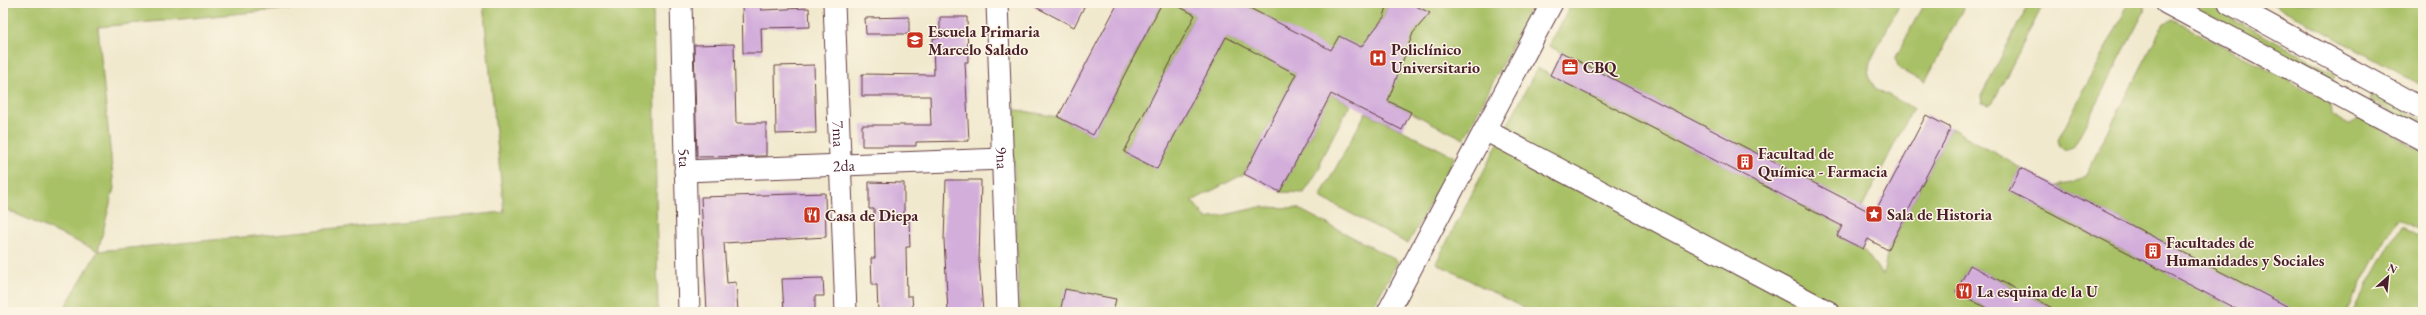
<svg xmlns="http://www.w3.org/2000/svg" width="2426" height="315" font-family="'EB Garamond',serif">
	<rect width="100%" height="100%" fill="#fcf5e5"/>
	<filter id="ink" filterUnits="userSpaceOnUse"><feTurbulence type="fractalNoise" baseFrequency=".025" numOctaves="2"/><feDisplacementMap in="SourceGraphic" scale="8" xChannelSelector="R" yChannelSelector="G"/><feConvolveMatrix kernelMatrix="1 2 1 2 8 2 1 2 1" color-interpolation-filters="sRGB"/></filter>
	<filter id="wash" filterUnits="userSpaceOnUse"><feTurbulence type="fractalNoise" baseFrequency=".012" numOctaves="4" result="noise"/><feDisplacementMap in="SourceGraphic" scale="16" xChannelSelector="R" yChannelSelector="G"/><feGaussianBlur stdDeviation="0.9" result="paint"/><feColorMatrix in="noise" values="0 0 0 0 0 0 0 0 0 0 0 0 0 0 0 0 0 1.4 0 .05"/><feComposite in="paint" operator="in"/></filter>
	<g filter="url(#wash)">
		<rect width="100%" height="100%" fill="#f1e9ce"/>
		<g fill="#a9c166" stroke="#7a7048">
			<path d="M3,3H350L98,27L114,188L98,251L504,212L483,3H653L658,312H62L98,251L3,208Z"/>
			<path d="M1162,3H1172L1195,15L1124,152L1157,169L1226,37L1296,74L1244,174L1192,201L1207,219L1260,207L1297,208L1398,261L1370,312H1019L1012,109L1058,117L1093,135Z"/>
			<path d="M1249,3H1388L1384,17L1346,68L1326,48L1247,7Z"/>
			<path d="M1410,3H1533L1464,139L1386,100Z"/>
			<path d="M1572,3H1900L1870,62L1868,75L1875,88L1913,108L1862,208L1549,46Z"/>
			<path d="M1924,3H1966L1925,82C1914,76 1895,72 1896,57Z"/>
			<path d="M2029,3H2044L1993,102L1988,105L1982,103L1981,96Z"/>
			<path d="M2129,3H2144L2145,10L2073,148L2067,150L2060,147L2058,140Z"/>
			<path d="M2186,3H2204L2333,73L2335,76L2333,80H2329Z"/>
			<path d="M2271,3H2423V86Z"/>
			<path d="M2173,20L2330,102L2331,115L2349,125L2360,118L2423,152V232L2397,219L2346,312H2297L2056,186L2073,183L2086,174L2164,23Z"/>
			<path d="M1537,68L1842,226L1837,236L1863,249L1883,275L1888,250L1951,128L2021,168L2009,191L2242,312H2060L1970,265L1956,292L1994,312H1531L1436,263Z"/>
			<path d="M1331,94L1350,104L1320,161L1321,166L1304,193L1280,192Z"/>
			<path d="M2372,96H2375L2423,121V131L2370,100Z"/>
			<path d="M1366,112L1455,157L1408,244L1320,197Z"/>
			<path d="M2401,226L2423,238V312H2352Z"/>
		</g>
		<g id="blocks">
			<g fill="#d3aedb">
				<path d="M742,3H761V10L809,8L810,27L761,28L762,53H743Z"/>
				<path d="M1028,3H1086L1074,27Z"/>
				<path d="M1118,3H1162L1093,135L1058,117Z"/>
				<path d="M1172,3H1240L1331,50L1339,36L1361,47L1384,17L1388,3H1410L1430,13L1413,33L1388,101L1411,112L1402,130L1331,94L1280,192L1244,174L1296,74L1226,37L1157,169L1124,152L1195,15Z"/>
				<path d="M909,17V34H866L865,18Z"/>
				<path d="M940,17H967L968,62H965L969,141L916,142V146H862V125H931L930,96H862V74L934,75L933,38H940Z"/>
				<path d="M734,44L736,123H766V156L697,157L694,45Z"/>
				<path d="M1561,52L1874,214L1926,115L1951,128L1888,250L1868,239L1863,249L1837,236L1842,226L1550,75Z"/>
				<path d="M814,65L816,133L776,134L775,66Z"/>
				<path d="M2021,168L2056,186L2298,312H2242L2009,191Z"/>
				<path d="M946,180H981L979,261L983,312H948L944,240Z"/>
				<path d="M869,182L904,183V221H909L910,247H906L907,296H912L913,312H878L877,285H872L871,258H875L874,209H869Z"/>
				<path d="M825,193L826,237L724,243L727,283L736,282L738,312H707L701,197Z"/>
				<path d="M1970,265L2060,312H1994L1956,292Z"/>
				<path d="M823,278L824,296H815V312H784L782,279Z"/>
				<path d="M1065,289L1116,299L1113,312H1060Z"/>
			</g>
		</g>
	</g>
	<g filter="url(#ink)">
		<use href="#blocks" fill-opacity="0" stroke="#633d43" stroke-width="1"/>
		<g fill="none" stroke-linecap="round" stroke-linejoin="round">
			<g stroke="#633d43" stroke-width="23">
				<g id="street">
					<path id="s1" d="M681,3L689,312"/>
					<path id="s2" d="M834,3L846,312"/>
					<path id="s3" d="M997,3L1008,312"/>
					<path d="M2166,3L2423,140"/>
					<path d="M2229,3L2423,109"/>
					<path d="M1485,130L1829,312"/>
					<path id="s4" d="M685,171L1003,159"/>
					<path d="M1388,312L1552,3"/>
				</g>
			</g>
			<use href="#street" stroke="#fff" stroke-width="21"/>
		</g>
	</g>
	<defs>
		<g id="school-square" transform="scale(0.9)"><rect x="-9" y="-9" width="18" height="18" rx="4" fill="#c8321e" stroke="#fcf5e5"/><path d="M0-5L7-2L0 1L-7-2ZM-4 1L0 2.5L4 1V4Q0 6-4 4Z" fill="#fff"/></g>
		<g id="hospital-square" transform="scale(0.9)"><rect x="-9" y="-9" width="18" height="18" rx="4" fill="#c8321e" stroke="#fcf5e5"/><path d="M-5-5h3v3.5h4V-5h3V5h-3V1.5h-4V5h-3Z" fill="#fff"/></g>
		<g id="office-square" transform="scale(0.9)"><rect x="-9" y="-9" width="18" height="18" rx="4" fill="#c8321e" stroke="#fcf5e5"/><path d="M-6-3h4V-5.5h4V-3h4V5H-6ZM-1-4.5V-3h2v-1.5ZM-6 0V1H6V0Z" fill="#fff"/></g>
		<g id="building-square" transform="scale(0.9)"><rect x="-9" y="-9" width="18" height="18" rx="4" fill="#c8321e" stroke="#fcf5e5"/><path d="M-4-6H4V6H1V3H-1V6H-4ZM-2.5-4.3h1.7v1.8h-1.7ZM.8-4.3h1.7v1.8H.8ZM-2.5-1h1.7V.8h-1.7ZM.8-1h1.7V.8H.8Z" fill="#fff"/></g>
		<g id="sight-square" transform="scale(0.9)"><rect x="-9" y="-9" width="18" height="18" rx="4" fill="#c8321e" stroke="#fcf5e5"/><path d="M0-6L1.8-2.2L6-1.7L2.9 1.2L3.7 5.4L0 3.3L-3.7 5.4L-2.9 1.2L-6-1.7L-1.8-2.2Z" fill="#fff"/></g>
		<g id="restaurant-square" transform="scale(0.9)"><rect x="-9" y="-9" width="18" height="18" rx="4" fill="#c8321e" stroke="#fcf5e5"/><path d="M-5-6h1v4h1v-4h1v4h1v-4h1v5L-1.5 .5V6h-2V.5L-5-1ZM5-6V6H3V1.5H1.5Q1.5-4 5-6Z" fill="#fff"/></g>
	</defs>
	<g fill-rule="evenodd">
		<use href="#school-square" x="915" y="40"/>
		<use href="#hospital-square" x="1378" y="58"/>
		<use href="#office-square" x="1570" y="67"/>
		<use href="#building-square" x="1745" y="162"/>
		<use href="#sight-square" x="1874" y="214"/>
		<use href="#restaurant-square" x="812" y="215"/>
		<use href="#building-square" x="2153" y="251"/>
		<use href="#restaurant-square" x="1964" y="291"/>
	</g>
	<g text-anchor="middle" stroke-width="3" stroke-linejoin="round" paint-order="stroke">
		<g font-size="16" font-weight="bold" fill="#4a1f2b" stroke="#fcf5e5" text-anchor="start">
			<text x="928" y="37">Escuela Primaria<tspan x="928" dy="18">Marcelo Salado</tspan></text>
			<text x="1391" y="55">Policlínico<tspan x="1391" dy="18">Universitario</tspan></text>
			<text x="1583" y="73">CBQ</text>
			<text x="1758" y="159">Facultad de<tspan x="1758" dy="18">Química - Farmacia</tspan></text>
			<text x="1887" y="220">Sala de Historia</text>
			<text x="825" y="221">Casa de Diepa</text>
			<text x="2166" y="248">Facultades de<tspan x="2166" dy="18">Humanidades y Sociales</tspan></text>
			<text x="1977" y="297">La esquina de la U</text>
		</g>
		<g font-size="16" fill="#4a1f2b" stroke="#fcf5e5">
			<text dy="6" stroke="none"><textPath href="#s2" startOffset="131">7ma</textPath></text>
			<text dy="6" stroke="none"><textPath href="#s3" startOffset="155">9na</textPath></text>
			<text dy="6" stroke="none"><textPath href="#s1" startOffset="155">5ta</textPath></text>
			<text dy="6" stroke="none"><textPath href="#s4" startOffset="159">2da</textPath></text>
		</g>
	</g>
	<rect width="2426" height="315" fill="none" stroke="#fcf5e5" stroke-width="16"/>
	<g transform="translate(2388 277) rotate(27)" stroke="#fcf5e5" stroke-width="3" paint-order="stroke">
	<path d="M0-3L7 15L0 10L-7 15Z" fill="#4a1f2b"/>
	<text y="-6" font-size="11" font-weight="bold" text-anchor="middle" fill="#4a1f2b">N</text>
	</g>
</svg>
